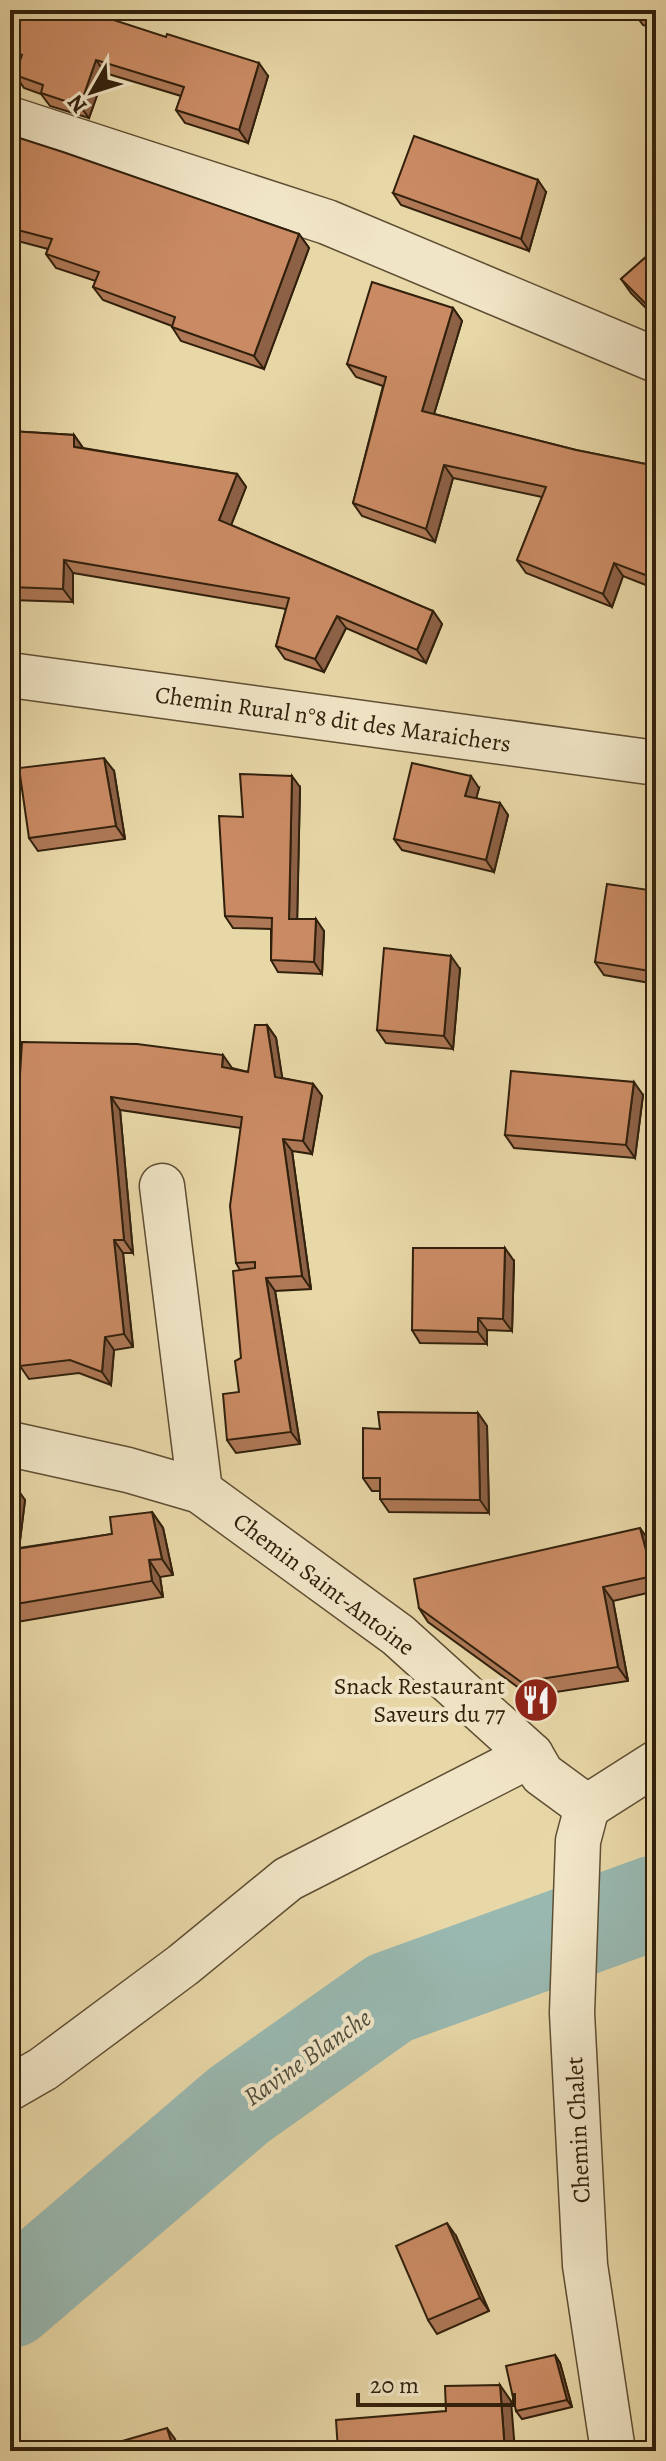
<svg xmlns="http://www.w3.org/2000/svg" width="666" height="2461" font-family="Alegreya,serif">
	<rect width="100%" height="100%" fill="#e8d7a7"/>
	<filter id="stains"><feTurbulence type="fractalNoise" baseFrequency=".0025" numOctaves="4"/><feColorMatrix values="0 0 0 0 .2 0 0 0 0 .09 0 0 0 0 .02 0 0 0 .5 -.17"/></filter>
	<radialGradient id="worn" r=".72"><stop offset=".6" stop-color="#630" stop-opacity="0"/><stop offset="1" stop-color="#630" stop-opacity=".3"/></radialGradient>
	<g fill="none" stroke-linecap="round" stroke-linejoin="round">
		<path stroke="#99b8b0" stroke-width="94" d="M10,2301L239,2105L390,1998L656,1902"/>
		<g stroke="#5f4e33" stroke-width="47">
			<g id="minor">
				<path d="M10,119L327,222L656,360"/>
				<path d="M10,675L656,763"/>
				<path d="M162,1186L200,1491"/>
				<path d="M10,1444L128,1470L200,1491L398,1635L531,1755L542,1774L587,1807"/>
				<path d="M587,1807L578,1841L572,2013L585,2265L613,2451"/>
				<path d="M587,1807L656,1763"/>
				<path d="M10,2088L43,2069L183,1965L288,1879L531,1755"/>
			</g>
		</g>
		<use href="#minor" stroke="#f0e5c6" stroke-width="44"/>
	</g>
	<g fill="#ae7856" stroke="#31200c" stroke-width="2">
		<path d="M10,10L268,76L248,143L185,123L176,110L181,96L105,73L89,118L50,106L41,94L24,88L15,75L19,64L10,61Z"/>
		<path d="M656,10V30L643,25L634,13Z"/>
		<path d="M10,135L299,234L309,248L264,369L181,341L172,327V326L103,300L93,287L96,281L56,268L46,254L48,249L10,239Z"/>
		<path d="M546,192L529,251L401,205L393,193Z"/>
		<path d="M656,248V318L631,293L621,279Z"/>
		<path d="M453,308L462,321L434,414L576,450L656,466V589L623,576L612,607L526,573L517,560L542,497L453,478L435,542L362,516L353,503L383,386L356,377L347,364Z"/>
		<path d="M10,431L74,435L83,448L237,474L246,487L231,525L433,611L442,624L426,663L346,628L324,672L285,659L276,646L286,609L73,573V602L10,600Z"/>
		<path d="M114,771L125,839L38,851L29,838Z"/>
		<path d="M300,787L297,919L324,931L322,974L278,972L271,960V929L233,928L225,916L243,817Z"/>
		<path d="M479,788L476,798L508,815L494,872L402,850L394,839Z"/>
		<path d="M656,891V984L604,975L595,962Z"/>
		<path d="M460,969L453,1049L386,1043L377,1030Z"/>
		<path d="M267,1025L276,1038L282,1078L313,1084L322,1096L312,1154L292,1151L311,1289L275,1291L300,1444L236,1453L227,1440L239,1392L241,1358L240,1270L236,1263L241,1128L120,1110L133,1253H123L133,1347L114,1350L111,1385L79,1373L29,1379L20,1366L16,1140L22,1042L232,1068L248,1072Z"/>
		<path d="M643,1095L635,1158L514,1148L505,1135Z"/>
		<path d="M514,1261L512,1331L487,1330V1344L420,1343L412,1330Z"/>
		<path d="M478,1413L487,1426L489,1513L389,1512L380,1499V1491H372L363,1478L380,1429Z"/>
		<path d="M10,1483L25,1500L19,1548L112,1534L152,1512L163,1528L173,1575L160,1577L163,1597L17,1622L10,1621Z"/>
		<path d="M650,1542L656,1565V1591L613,1601L628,1681L530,1696L428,1622L419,1608Z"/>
		<path d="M456,2236L489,2311L437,2334L428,2320Z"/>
		<path d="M555,2355L560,2363L572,2407L522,2419L516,2411Z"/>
	</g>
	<g fill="#8d6146" stroke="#31200c" stroke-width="2">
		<path d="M96,60L105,73L89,118L80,106Z"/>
		<path d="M259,63L268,76L248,143L239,130Z"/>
		<path d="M538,180L546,192L529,251L521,239Z"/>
		<path d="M299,234L309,248L264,369L254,356Z"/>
		<path d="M453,308L462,321L431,424L422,411Z"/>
		<path d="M74,435L83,448L74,447Z"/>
		<path d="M444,465L453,478L435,542L426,529Z"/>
		<path d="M237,474L246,487L228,533L219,520Z"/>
		<path d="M64,560L73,573V602L63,589Z"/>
		<path d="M614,563L623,576L612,607L603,594Z"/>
		<path d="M433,611L442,624L426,663L417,650Z"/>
		<path d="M337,616L346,628L324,672L315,659Z"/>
		<path d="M104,758L114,771L125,839L116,826Z"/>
		<path d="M292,776L300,787L297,930L289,919Z"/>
		<path d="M471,776L479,788L474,807L465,796Z"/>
		<path d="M500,803L508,815L494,872L486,860Z"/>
		<path d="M316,919L324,931L322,974L314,962Z"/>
		<path d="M451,956L460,969L453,1049L444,1036Z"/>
		<path d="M267,1025L276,1038L284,1089L275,1077Z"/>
		<path d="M223,1055L232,1068L231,1080L222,1067Z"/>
		<path d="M634,1082L643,1095L635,1158L626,1145Z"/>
		<path d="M313,1084L322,1096L312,1154L303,1141Z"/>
		<path d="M111,1097L120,1110L133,1253L124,1240Z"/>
		<path d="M283,1139L292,1151L311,1289L302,1276Z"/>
		<path d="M114,1240L123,1253L133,1347L124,1334Z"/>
		<path d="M505,1248L514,1261L512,1331L503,1319Z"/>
		<path d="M266,1278L275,1291L300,1444L291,1432Z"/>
		<path d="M478,1318L487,1330V1344L478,1332Z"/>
		<path d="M105,1337L114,1350L111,1385L102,1372Z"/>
		<path d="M478,1413L487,1426L489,1513L480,1500Z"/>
		<path d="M14,1484L25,1500L17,1566L10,1557V1512Z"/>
		<path d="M152,1512L163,1528L173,1575L162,1559Z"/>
		<path d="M640,1528L650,1542L656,1565V1580L653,1576Z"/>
		<path d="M149,1560L160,1577L163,1597L152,1581Z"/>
		<path d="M603,1587L613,1601L628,1681L618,1667Z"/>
		<path d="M447,2223L456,2236L489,2311L480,2298Z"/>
		<path d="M555,2355L560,2363L572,2407L567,2400Z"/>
		<path d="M500,2385L511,2401L515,2451H505Z"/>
		<path d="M167,2428L175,2439L178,2451H174Z"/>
	</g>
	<g fill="#ca8b64" stroke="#31200c" stroke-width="2">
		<path d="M10,10H83L166,37L167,34L259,63L239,130L176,110L184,87L96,60L80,106L41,93L43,85L15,75L22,55L10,51Z"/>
		<path d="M635,10H656V20L634,13Z"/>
		<path d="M10,135L63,152L299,234L254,356L172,327L175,317L93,287L99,272L46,254L52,239L10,228Z"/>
		<path d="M414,136L538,180L521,239L393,193Z"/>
		<path d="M656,248V314L621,279Z"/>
		<path d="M372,282L453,308L422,411L576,450L656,466V579L614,563L603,594L517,560L546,487L444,465L426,529L353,503L386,377L347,364Z"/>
		<path d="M10,431L74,435V447L237,474L219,520L433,611L417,650L337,616L315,659L276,646L289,598L64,560L63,589L10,587Z"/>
		<path d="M104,758L116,826L29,838L19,768Z"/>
		<path d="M412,763L471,776L465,796L500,803L486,860L394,839Z"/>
		<path d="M240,774L292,776L289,919H316L314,962L271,960L272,918L225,916L219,816L243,817Z"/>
		<path d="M607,884L656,891V972L595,962Z"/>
		<path d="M384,948L451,956L444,1036L377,1030Z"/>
		<path d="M255,1025H267L275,1077L313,1084L303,1141L283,1139L302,1276L266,1278L291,1432L227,1440L223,1394L239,1392L235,1361L241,1358L233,1271L255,1268V1262L236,1263L230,1206L242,1117L111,1097L124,1240H114L124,1334L105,1337L102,1372L70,1360L20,1366L10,1313V1140H16L22,1042L137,1044L223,1055L222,1067L248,1072Z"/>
		<path d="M511,1071L634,1082L626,1145L505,1135Z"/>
		<path d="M413,1248H505L503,1319L478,1318V1332L412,1330Z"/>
		<path d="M378,1412L478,1413L480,1500L380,1499V1478H363V1428L380,1429Z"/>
		<path d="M10,1483L14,1484L10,1512Z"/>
		<path d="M152,1512L162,1559L149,1560L152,1581L10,1605V1550L112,1534L110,1517Z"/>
		<path d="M640,1528L653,1576L603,1587L618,1667L521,1682L419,1608L414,1579Z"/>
		<path d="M447,2223L480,2298L428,2320L396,2246Z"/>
		<path d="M555,2355L567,2400L516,2411L506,2366Z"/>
		<path d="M500,2385L505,2451H338L336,2420L446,2411L445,2386Z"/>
		<path d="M167,2428L174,2451H88Z"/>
	</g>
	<defs>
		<g id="restaurant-disc" transform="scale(2.3)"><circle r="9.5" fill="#8f2418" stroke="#f0e5c6"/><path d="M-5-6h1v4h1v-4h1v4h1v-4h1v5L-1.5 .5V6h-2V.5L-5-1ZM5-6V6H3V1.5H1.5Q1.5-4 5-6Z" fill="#fff"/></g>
	</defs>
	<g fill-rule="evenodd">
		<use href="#restaurant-disc" x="536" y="1700"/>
	</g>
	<g text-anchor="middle" stroke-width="8" stroke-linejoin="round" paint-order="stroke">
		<g font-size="24" fill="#31200c" stroke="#f0e5c6">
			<text transform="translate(333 719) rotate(8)" y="8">Chemin Rural n°8 dit des Maraichers</text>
			<text transform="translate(324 1584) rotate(37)" y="8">Chemin Saint-Antoine</text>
			<text transform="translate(578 2130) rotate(-93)" y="8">Chemin Chalet</text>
		</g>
		<g font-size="24" fill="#31200c" stroke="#f0e5c6" text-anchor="end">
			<text x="505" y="1694">Snack Restaurant<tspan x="505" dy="28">Saveurs du 77</tspan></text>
		</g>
		<g font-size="26" font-style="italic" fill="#504e3d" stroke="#f0e5c6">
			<text transform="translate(307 2057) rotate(-35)" y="9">Ravine Blanche</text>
		</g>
	</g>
	<rect width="666" height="2461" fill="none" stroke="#e8d7a7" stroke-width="40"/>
	<rect x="12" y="12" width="642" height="2437" fill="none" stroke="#31200c" stroke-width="4"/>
	<rect x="20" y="20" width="626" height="2421" fill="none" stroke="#31200c" stroke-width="2"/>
	<g transform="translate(92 92) rotate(231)" stroke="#f0e5c6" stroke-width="6" paint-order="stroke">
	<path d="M0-6L14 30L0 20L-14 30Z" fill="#31200c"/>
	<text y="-12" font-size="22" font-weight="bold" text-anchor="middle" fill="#31200c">N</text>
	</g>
	<path d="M358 2393v12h156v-12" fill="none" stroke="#31200c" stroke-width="4"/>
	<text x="370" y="2393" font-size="24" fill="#31200c" stroke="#f0e5c6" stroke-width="6" paint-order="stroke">20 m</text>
	<rect width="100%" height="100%" filter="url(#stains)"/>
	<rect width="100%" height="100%" fill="url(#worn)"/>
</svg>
